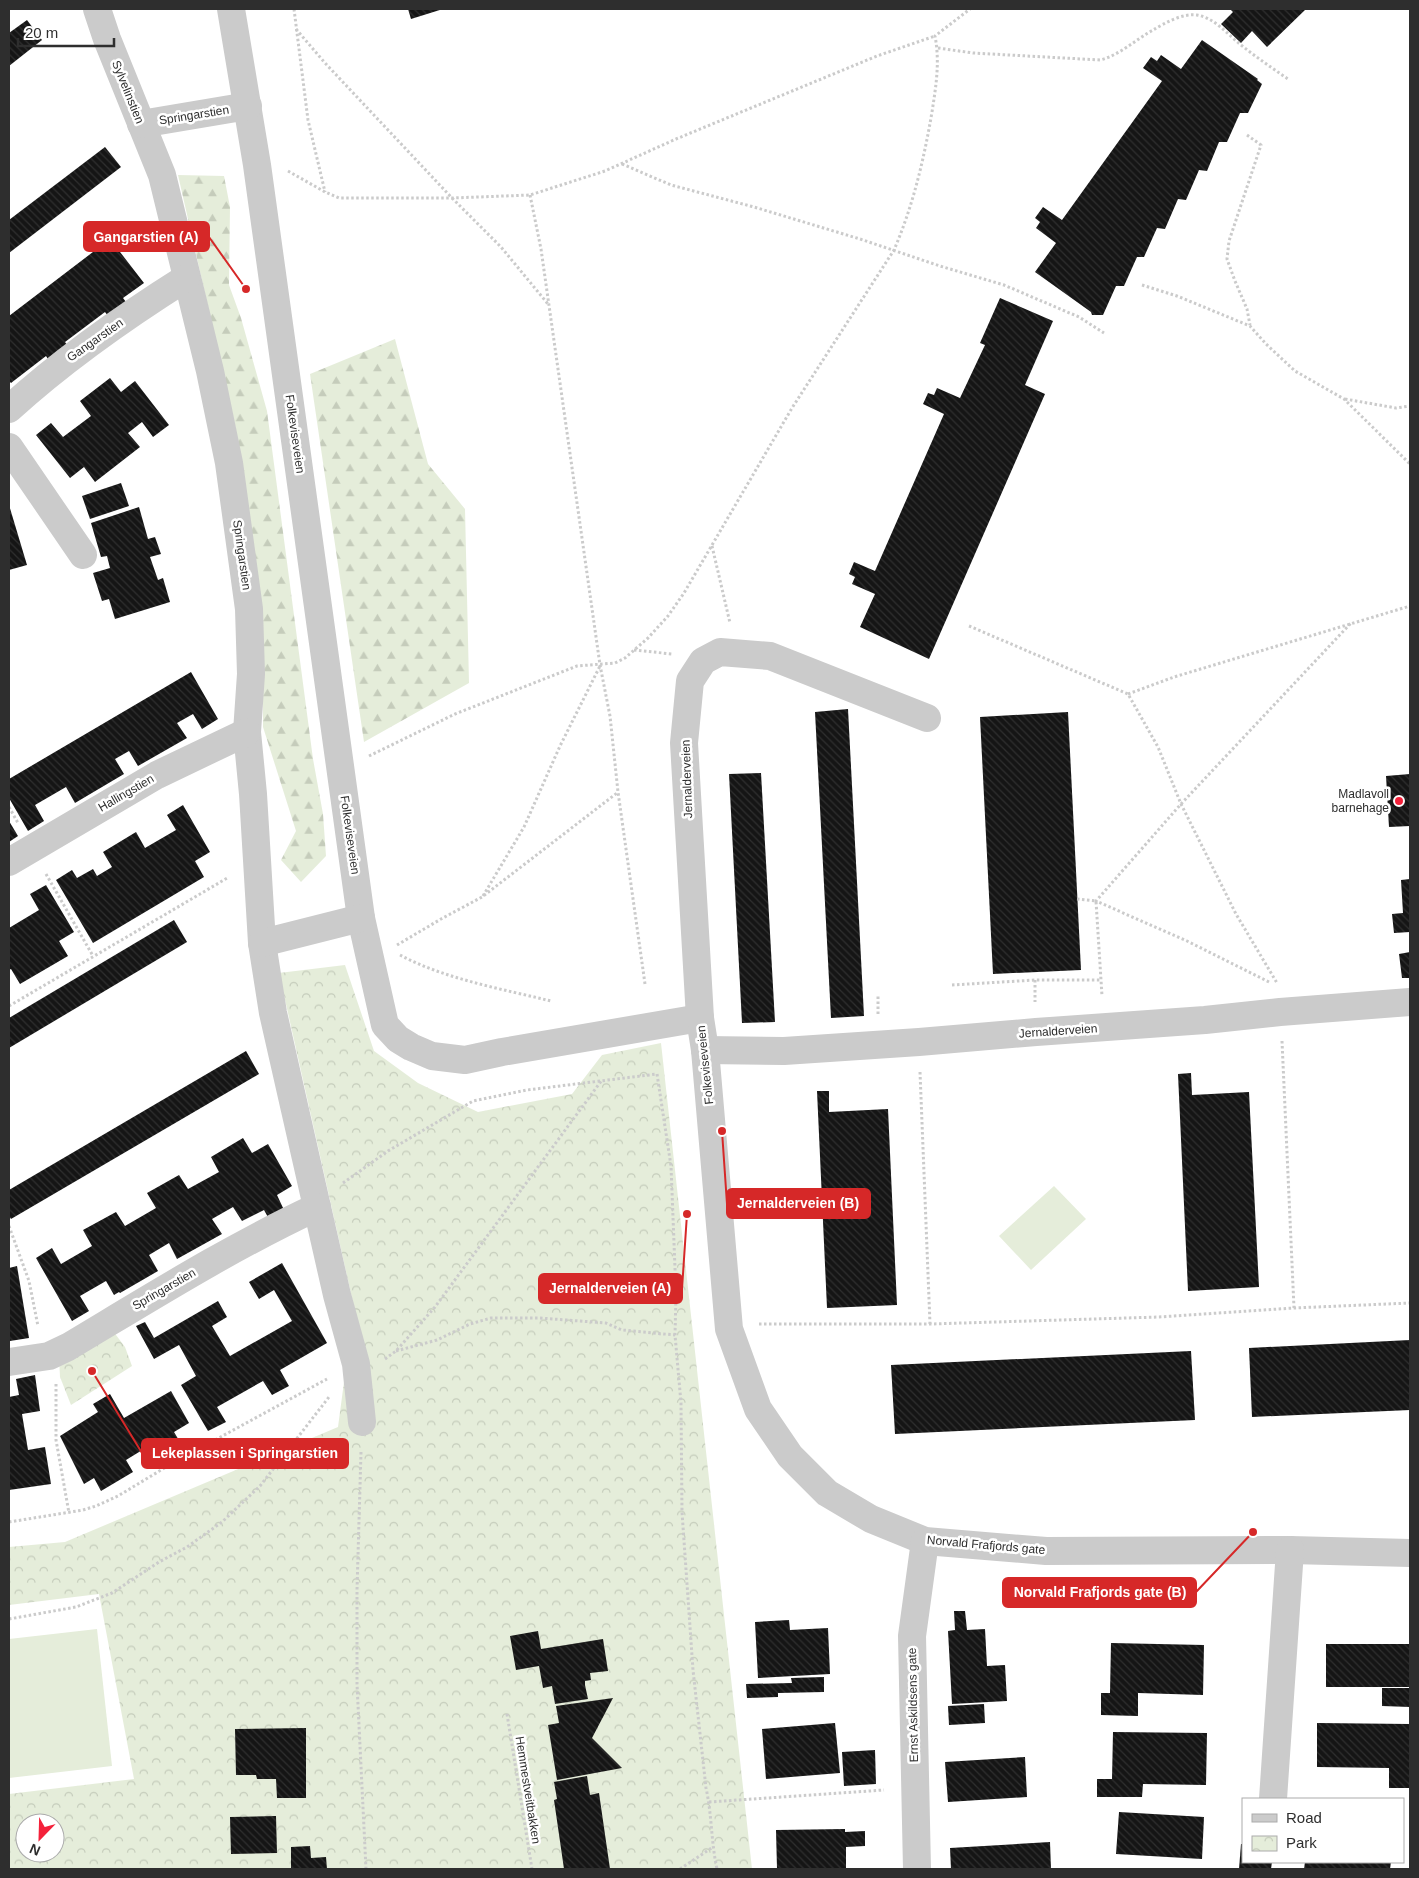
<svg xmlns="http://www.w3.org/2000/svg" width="1419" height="1878" font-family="Arial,sans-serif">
	<defs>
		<pattern id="forest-firs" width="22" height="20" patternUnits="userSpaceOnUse" patternTransform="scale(1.25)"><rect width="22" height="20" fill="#e5edda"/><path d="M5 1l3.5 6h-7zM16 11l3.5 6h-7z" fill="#c5ccbb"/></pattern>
		<pattern id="park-crowns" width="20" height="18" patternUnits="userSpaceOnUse" patternTransform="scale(1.25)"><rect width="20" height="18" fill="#e5edda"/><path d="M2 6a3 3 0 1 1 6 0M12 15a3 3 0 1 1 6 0" fill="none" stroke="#c5ccbb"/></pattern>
		<pattern id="building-back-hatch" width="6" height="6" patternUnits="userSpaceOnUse" patternTransform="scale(1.25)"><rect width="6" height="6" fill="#151515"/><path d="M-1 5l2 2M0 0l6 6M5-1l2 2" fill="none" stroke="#2f2f2f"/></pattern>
	</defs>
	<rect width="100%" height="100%" fill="#fff"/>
	<g fill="url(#forest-firs)">
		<path d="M178,175L224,176L230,207L229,285L241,318L267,411L313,759L323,814L326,856L301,882L281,860L296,831L263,727V629L235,425Z"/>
		<path d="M395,339L428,464L465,509L469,683L364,742L310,374Z"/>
	</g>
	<g fill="url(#park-crowns)" fill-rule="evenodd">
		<path d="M345,965L374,1051L418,1083L478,1112L572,1094L602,1055L661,1043L752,1869H9V1794L134,1779L99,1594L9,1605V1547L65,1542L338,1427L354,1307L279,973ZM25,1823H55V1853H25Z"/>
		<path d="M113,1331L125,1347L132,1366L71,1405L60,1377L59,1357Z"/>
	</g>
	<g fill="#e5edda">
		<path d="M1054,1186L1086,1219L1031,1270L999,1236Z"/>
		<path d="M97,1629L112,1766L9,1778V1639Z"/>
	</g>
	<g fill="url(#building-back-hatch)">
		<path d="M408,9H443L411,19Z"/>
		<path d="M1230,9H1306L1267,47L1252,31L1241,43L1221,24L1233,12Z"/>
		<path d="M27,20L42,40L9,66V33Z"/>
		<path d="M1202,40L1258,79L1257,80L1262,84L1248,113H1240L1227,142H1219L1207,171L1199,170L1186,200L1178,199L1165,229L1157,228L1144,257H1137L1124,286H1116L1103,315H1092L1091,312L1035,272L1056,243L1036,228L1040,222L1035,218L1043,207L1062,220L1162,81L1143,68L1151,57L1157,61L1161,55L1181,69Z"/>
		<path d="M105,147L121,167L9,253V220Z"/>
		<path d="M110,239L144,283L123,298L129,306L111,320L105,312L65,342L71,350L52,365L46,356L11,383L9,381V316Z"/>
		<path d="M1000,298L1053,321L1025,385L1045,394L929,659L860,627L875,594L852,584L855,577L849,574L854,562L875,571L944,414L923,404L928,393L934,395L937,388L960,398L985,345L980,343Z"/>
		<path d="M110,378L121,392L135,381L169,425L153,437L142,422L128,433L140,447L95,482L84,467L70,478L36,435L51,423L63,437L91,416L80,401Z"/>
		<path d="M121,483L129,506L90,519L82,496Z"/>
		<path d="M9,505L27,565L9,570Z"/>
		<path d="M139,507L148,539L155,537L161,554L150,557L158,580L163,578L170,602L115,619L109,599L102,601L93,573L110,568L107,556L101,557L91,523Z"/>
		<path d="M191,672L218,719L202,729L193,714L177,723L187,738L138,766L129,751L115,759L124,774L75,803L66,787L35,805L44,821L28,831L9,798V779Z"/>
		<path d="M848,709L864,1016L831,1018L815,712Z"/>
		<path d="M1068,712L1081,970L993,974L980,717Z"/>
		<path d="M761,773L775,1022L742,1023L729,774Z"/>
		<path d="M1410,774V826L1389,827L1386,776Z"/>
		<path d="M183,805L210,852L195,861L204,877L93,943L56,880L72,870L77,878L93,869L97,876L112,867L103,852L136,832L145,848L176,830L167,815Z"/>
		<path d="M9,821L18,836L9,842Z"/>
		<path d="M1410,879V932L1394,933L1392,914L1403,913L1401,880Z"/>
		<path d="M46,885L74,932L59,941L68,956L20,984L11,969L9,970V928L39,910L30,894Z"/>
		<path d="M174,920L187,942L9,1048V1018Z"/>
		<path d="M1410,952V978H1402L1399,954Z"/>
		<path d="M246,1051L259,1074L11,1219L9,1216V1190Z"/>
		<path d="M1191,1073L1192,1095L1249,1092L1259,1287L1188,1291L1178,1074Z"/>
		<path d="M817,1091H829V1112L888,1109L897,1305L827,1308Z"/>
		<path d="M243,1138L252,1153L268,1144L292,1186L277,1195L284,1210L269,1219L264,1210L242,1221L233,1207L212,1219L222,1234L177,1259L169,1243L149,1255L158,1271L120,1293L119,1292L114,1295L106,1281L80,1296L89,1311L72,1321L36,1258L52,1248L61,1264L92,1246L83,1230L116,1212L125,1226L156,1208L147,1193L179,1175L188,1189L219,1172L211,1157Z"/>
		<path d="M282,1263L327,1343L280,1370L289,1386L272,1395L263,1381L217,1407L226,1422L208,1431L181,1385L196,1376L179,1345L154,1359L136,1326L145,1322L154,1338L218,1301L227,1317L212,1326L230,1356L292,1321L274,1290L259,1299L249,1282Z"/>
		<path d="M17,1266L29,1338L10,1341L9,1268Z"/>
		<path d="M1410,1340V1410L1252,1417L1249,1348Z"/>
		<path d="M1191,1351L1195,1420L895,1434L891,1365Z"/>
		<path d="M35,1375L40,1411L22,1414L28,1450L45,1447L51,1484L9,1490V1397L19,1395L16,1379Z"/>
		<path d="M171,1391L189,1423L174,1432L183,1447L167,1456L157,1441L126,1460L133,1472L101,1491L94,1478L84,1484L60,1436L98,1412L93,1404L110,1394L124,1418Z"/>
		<path d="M954,1611H965L967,1630L985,1629L987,1666L1005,1665L1007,1701L952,1704L948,1631L955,1630Z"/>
		<path d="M789,1620L790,1630L828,1628L830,1674L758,1678L755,1622Z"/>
		<path d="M538,1631L541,1649L603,1639L608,1671L590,1673L591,1680L585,1681V1685L588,1699L555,1704L552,1686L543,1688L539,1666L516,1670L510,1636Z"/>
		<path d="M1111,1643L1204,1645L1203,1695L1138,1693V1716L1101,1715V1693H1110Z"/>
		<rect x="1326" y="1644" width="84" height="43"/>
		<path d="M824,1677V1692L778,1693V1697L747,1698L746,1684L792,1683L791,1678Z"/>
		<path d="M1382,1688H1410V1707L1382,1706Z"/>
		<path d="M613,1698L592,1738L622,1768L557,1780L548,1725L559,1723L556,1706Z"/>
		<path d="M984,1704L985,1723L949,1725L948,1706Z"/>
		<path d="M835,1723L840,1773L766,1779L762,1729Z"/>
		<path d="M1317,1723L1410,1724V1788H1389V1768L1317,1767Z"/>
		<path d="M306,1728V1798H277L276,1779H257L256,1775H236L235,1729Z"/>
		<path d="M1113,1732L1207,1733L1206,1785L1143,1784L1142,1797H1097V1779H1112Z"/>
		<path d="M875,1750L876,1784L844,1786L842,1752Z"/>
		<path d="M1025,1757L1027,1797L948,1802L945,1762Z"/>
		<path d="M587,1776L590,1795L599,1793L610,1869H564L554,1800L557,1799L554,1782Z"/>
		<path d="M1119,1812L1204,1817L1202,1859L1116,1854Z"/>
		<path d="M276,1816L277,1853L231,1854L230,1817Z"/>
		<path d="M845,1829V1832L865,1831V1846L846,1847V1869H777L776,1830Z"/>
		<path d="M1050,1842L1051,1869H951L950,1848Z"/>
		<path d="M1241,1844H1243V1862H1272L1271,1869H1239Z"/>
		<path d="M310,1846L311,1858L326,1857L327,1869H291V1847Z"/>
		<path d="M1305,1862H1391L1390,1869H1304Z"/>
	</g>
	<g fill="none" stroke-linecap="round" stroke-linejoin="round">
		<g stroke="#cbcbcb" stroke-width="3" stroke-dasharray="2.5 2.5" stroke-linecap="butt">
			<path d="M294,9L308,120L325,192"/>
			<path d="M296,29L325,63L452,198L501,247L548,304"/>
			<path d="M938,48L973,53L1100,60C1120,55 1135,40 1153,30C1165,23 1182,13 1197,15C1215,18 1227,34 1241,45C1256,57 1272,68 1288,79"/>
			<path d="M1247,135L1261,145L1229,241L1227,259L1235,281L1247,309L1250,325"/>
			<path d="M622,164L671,185L754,207L860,239L940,266L1004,285L1079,317L1104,333"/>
			<path d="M288,171L325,192L339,198H452L530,195L605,171L676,139L751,108L877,56L935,36"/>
			<path d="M530,195L541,249L600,665L610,716L618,792L645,984"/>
			<path d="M1142,285L1177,296L1250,326L1266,344L1295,371L1344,399L1410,464"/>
			<path d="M1345,399L1396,408L1410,406"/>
			<path d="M712,546L730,623"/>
			<path d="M969,626L1128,694L1158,747L1181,804L1236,914L1277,983"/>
			<path d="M634,650L672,654"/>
			<path d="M1128,694L1174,677L1410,606"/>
			<path d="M369,756L455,714L577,666L615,663L625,658L648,638L668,616L684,593L792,408L894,250C913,206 924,159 932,112C936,86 940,62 935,36L970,9"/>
			<path d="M9,807L18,823"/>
			<path d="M46,874L93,956"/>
			<path d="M483,896L524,827L560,746L600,666"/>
			<path d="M1077,899L1096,901L1102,996"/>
			<path d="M397,945L441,919L482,897L617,793"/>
			<path d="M400,955C445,979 502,989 551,1001"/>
			<path d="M1035,980V1002"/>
			<path d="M1269,982L1187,941L1096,901L1181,804L1351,623"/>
			<path d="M952,985L1035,980H1101"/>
			<path d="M9,1006L229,877"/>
			<path d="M878,1014V995"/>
			<path d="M1282,1041L1294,1308"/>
			<path d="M920,1072L930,1324"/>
			<path d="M343,1183L388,1151L473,1101L527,1090L657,1074L671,1166L676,1294L675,1335L681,1403L682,1512L693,1670L706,1788C712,1815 711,1842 717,1869"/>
			<path d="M9,1226L29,1281L38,1326"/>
			<path d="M759,1324H930L1159,1317L1294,1308L1410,1303"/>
			<path d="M396,1351L437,1340L470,1324L491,1318H540L606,1323L622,1330L675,1335"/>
			<path d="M385,1359L396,1351L435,1307L602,1080"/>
			<path d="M56,1384V1440L69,1513"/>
			<path d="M361,1452L357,1590V1684L366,1869"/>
			<path d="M9,1522L83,1510L96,1506L118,1496L171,1464L327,1379"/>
			<path d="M9,1619L76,1607L112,1593L159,1562L187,1547L222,1522L260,1486L329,1397"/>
			<path d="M507,1714L532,1869"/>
			<path d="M709,1802L884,1790"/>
			<path d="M680,1869L713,1847"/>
		</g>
		<g stroke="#cbcbcb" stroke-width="28">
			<path d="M97,9L107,39L162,175L210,371L229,463L249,609L251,674L247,732L253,794L262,943L273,1013L317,1207"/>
			<path d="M231,9L257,165L361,918L385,1025L398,1039L411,1047L432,1056L465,1060L502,1052L700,1018L705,1050L729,1329L758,1409L790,1456L827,1493L871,1519L925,1541L1046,1551L1290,1550L1410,1553"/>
			<path d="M141,124L248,106"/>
			<path d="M9,409C64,359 124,317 186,278"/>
			<path d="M9,447L83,555"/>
			<path d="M9,862L157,775L247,732"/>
			<path d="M262,943L361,918"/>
			<path d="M700,1018L684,743L690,681L703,661L720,652L770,656L927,718"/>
			<path d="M705,1050L784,1051L919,1042L1036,1032L1205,1020L1280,1012L1410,1002"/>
			<path d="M9,1362L49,1356L68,1347C150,1298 231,1247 317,1207L337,1295L356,1364L362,1422"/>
			<path d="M1273,1799L1290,1550"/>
			<path d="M917,1869L912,1636L925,1541"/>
		</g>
	</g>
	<circle fill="#f4213a" stroke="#fff" stroke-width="2" cx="1399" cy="801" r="5"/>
	<g text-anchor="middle" stroke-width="5" stroke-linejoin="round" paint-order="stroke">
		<g font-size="12" fill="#2e2e2e" stroke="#fff">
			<text transform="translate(128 92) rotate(68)" y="4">Sylvelinstien</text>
			<text transform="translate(194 115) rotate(-9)" y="4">Springarstien</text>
			<text transform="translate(95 340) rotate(-35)" y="4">Gangarstien</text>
			<text transform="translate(295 434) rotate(82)" y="4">Folkeviseveien</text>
			<text transform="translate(242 555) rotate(82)" y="4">Springarstien</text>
			<text transform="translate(687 779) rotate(-92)" y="4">Jernalderveien</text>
			<text transform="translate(126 793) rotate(-30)" y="4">Hallingstien</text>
			<text transform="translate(350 835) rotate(82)" y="4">Folkeviseveien</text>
			<text transform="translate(1058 1031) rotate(-4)" y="4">Jernalderveien</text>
			<text transform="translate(705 1065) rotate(-96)" y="4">Folkeviseveien</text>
			<text transform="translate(164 1289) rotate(-30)" y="4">Springarstien</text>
			<text transform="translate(986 1545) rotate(5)" y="4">Norvald Frafjords gate</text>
			<text transform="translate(913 1705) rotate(-91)" y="4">Ernst Askildsens gate</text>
			<text transform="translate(528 1790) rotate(81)" y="4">Hemmestveitbakken</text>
		</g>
		<g font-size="12" fill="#2e2e2e" stroke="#fff" text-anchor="end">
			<text x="1389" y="798">Madlavoll<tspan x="1389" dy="14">barnehage</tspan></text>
		</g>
	</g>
	<path fill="none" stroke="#d62828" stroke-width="2" d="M246 289L209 237M722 1131L727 1204M687 1214L682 1289M92 1371L142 1453M1253 1532L1196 1592"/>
	<g fill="#d62828" stroke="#fff" stroke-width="2">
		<circle cx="246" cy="289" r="5"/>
		<circle cx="722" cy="1131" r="5"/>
		<circle cx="687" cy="1214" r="5"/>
		<circle cx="92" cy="1371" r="5"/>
		<circle cx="1253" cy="1532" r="5"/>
	</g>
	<g fill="#d62828" stroke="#d62828" stroke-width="2">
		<rect x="84" y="222" width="125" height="29" rx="5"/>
		<rect x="727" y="1189" width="143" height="29" rx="5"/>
		<rect x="539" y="1274" width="143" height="29" rx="5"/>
		<rect x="142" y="1439" width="206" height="29" rx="5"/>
		<rect x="1003" y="1578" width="193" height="29" rx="5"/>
	</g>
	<g font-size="14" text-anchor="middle" font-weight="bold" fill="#fff">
		<text x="146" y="242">Gangarstien (A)</text>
		<text x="798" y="1208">Jernalderveien (B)</text>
		<text x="610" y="1293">Jernalderveien (A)</text>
		<text x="245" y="1458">Lekeplassen i Springarstien</text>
		<text x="1100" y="1597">Norvald Frafjords gate (B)</text>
	</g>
	<rect width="1419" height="1878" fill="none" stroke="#2e2e2e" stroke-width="20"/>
	<rect x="1242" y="1798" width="162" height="65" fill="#ffffff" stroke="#ababab"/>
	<rect x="1252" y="1814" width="25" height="8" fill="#cbcbcb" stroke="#ababab"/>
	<text x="1286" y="1823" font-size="15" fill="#2e2e2e">Road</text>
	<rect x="1252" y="1836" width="25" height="15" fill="url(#park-crowns)" stroke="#ababab"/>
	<text x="1286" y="1848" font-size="15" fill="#2e2e2e">Park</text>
	<g transform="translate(40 1838) rotate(203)"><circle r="24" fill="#ffffff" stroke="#ababab"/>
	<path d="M0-4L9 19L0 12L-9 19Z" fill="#f4213a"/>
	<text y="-8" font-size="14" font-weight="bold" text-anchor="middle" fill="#2e2e2e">N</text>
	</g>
	<path d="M18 38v8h96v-8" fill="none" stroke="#2e2e2e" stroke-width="2.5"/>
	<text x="25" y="38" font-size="15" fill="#2e2e2e" stroke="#ffffff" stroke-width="4" paint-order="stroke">20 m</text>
</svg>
